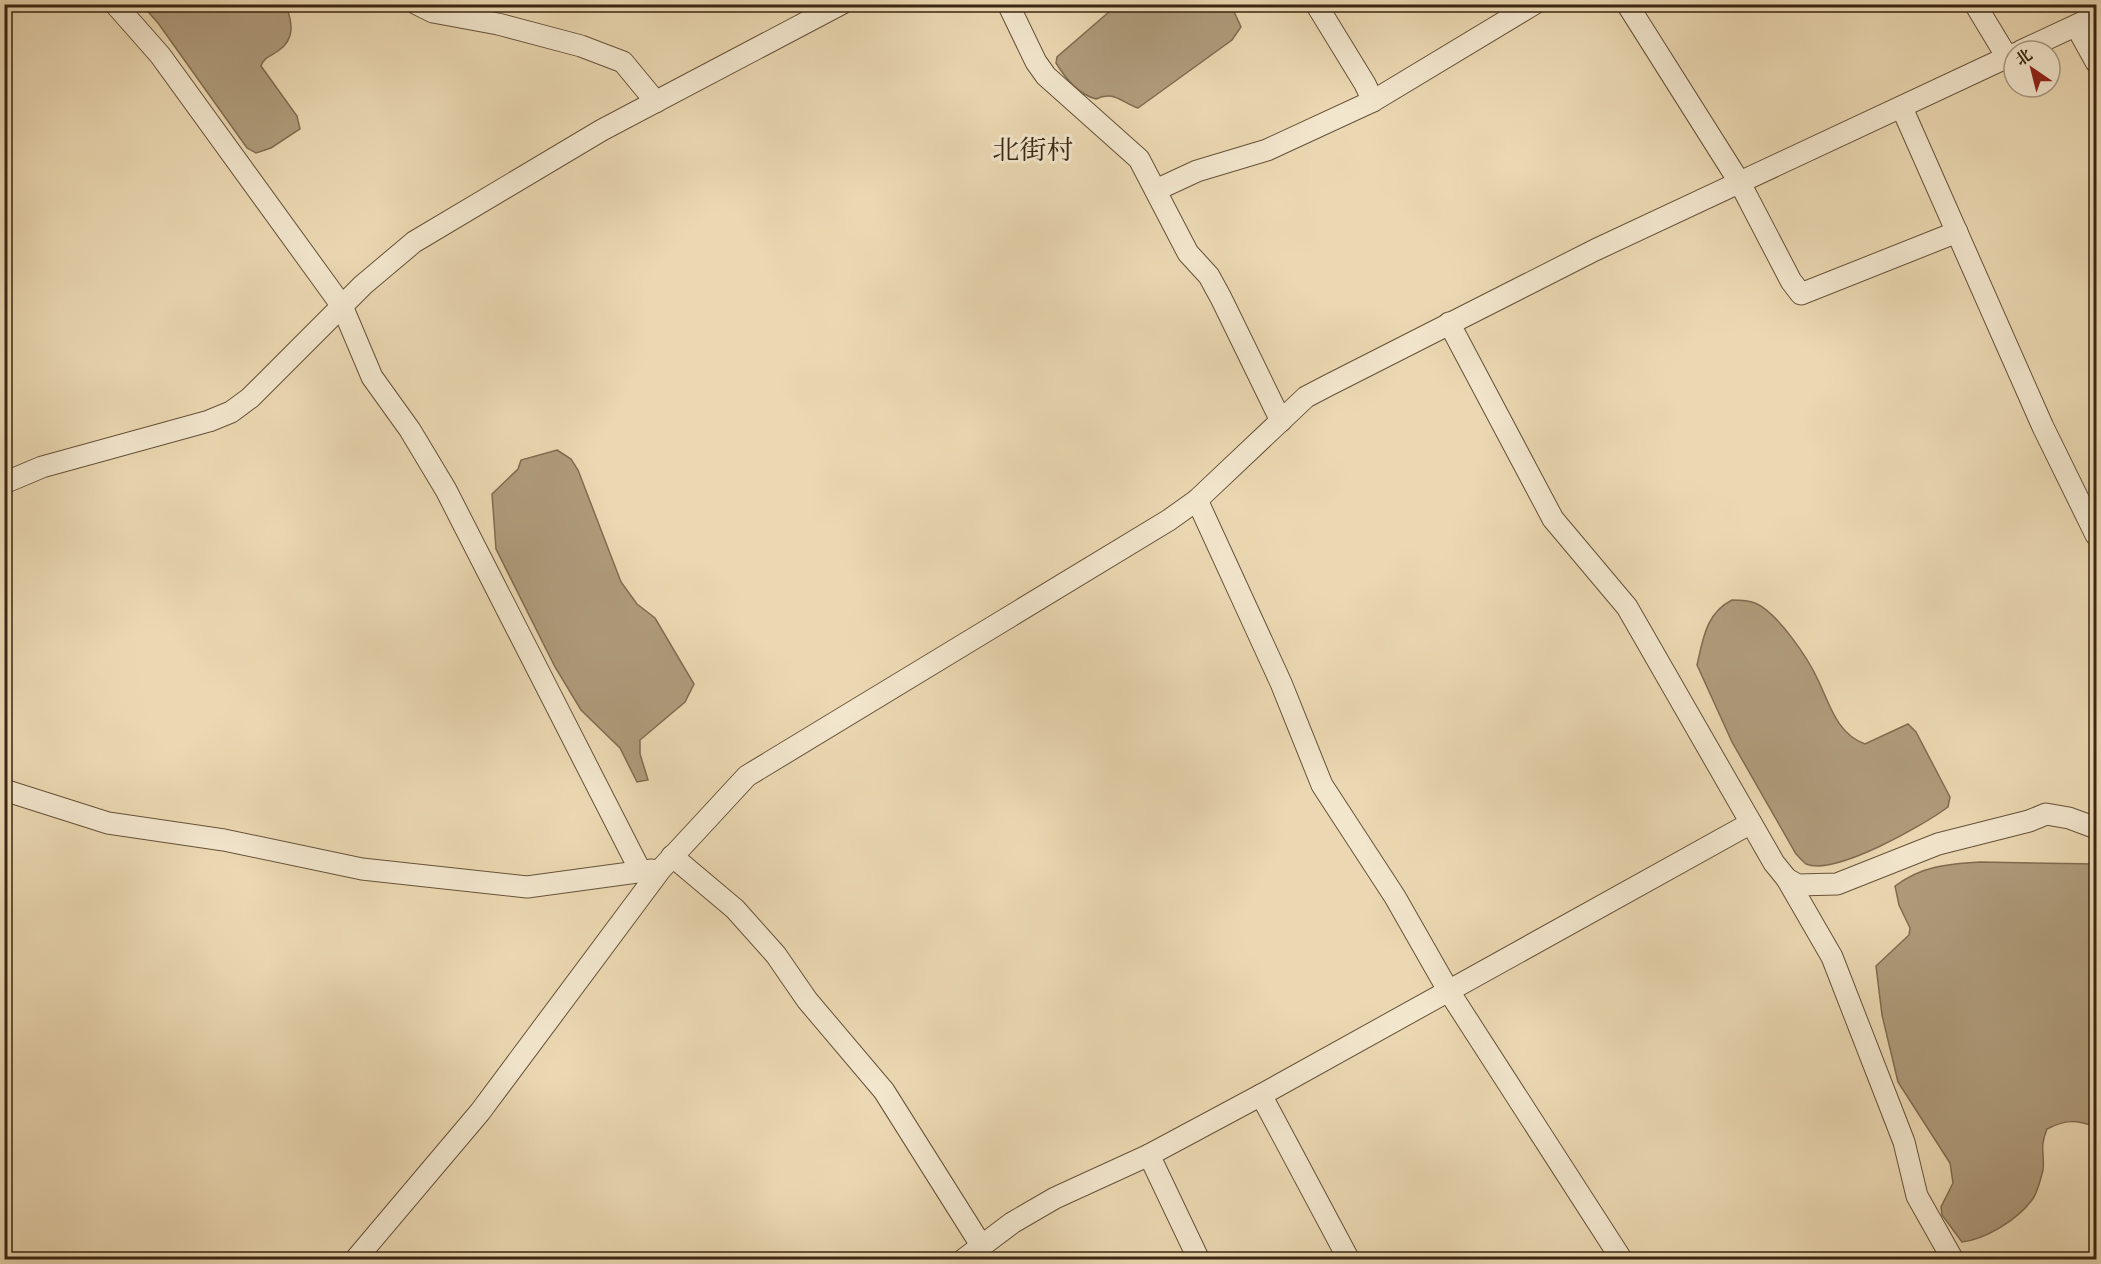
<svg xmlns="http://www.w3.org/2000/svg" width="2101" height="1264" font-family="'Gentium Book Plus','Noto Serif SC',serif">
	<rect width="100%" height="100%" fill="#ebd8b2"/>
	<filter id="stains"><feTurbulence type="fractalNoise" baseFrequency=".00333" numOctaves="4"/><feColorMatrix values="0 0 0 0 .2 0 0 0 0 .09 0 0 0 0 .02 0 0 0 .5 -.17"/></filter>
	<radialGradient id="worn" r=".72"><stop offset=".6" stop-color="#630" stop-opacity="0"/><stop offset="1" stop-color="#630" stop-opacity=".3"/></radialGradient>
	<g fill="#af9b7b" stroke="#806c51" stroke-width="1.5">
		<path d="M142,5H286C292,22 296,39 278,51C271,56 264,57 261,66L297,116L300,129L271,148L256,153L247,148L158,23Z"/>
		<path d="M1117,5H1231L1241,27L1232,40L1138,108C1122,103 1114,90 1096,99C1078,94 1066,79 1056,63L1057,57Z"/>
		<path d="M557,450L571,459L578,470L621,582L637,604L655,618L694,684L685,702L640,740V754L648,780L637,782L620,748L581,710L555,667L496,549L492,494L518,469L521,460Z"/>
		<path d="M1732,600C1739,600 1748,600 1755,603C1777,612 1808,658 1818,680C1830,705 1837,734 1865,744L1908,724L1916,732L1950,797L1948,807C1924,825 1835,876 1806,864C1803,862 1799,857 1796,854L1732,742L1697,665C1703,639 1706,613 1732,600Z"/>
		<path d="M1980,862L2096,864V1127C2076,1120 2066,1119 2047,1129C2039,1148 2045,1154 2043,1170C2041,1178 2037,1194 2032,1200C2017,1220 1986,1239 1962,1242L1942,1215L1941,1207L1953,1183L1950,1163L1898,1082L1882,1015L1876,966L1909,935L1910,928L1899,905L1895,886C1922,866 1947,864 1980,862Z"/>
	</g>
	<g fill="none" stroke-linecap="round" stroke-linejoin="round">
		<g stroke="#665239" stroke-width="23">
			<g id="minor">
				<path d="M115,4L160,55L342,306L372,377L410,430L446,490L641,872"/>
				<path d="M417,4L433,12L498,24L581,46L623,62L656,102"/>
				<path d="M1008,4L1036,62L1046,76L1139,159L1188,253L1209,276L1221,298L1281,421"/>
				<path d="M1316,4L1365,84L1373,101"/>
				<path d="M1627,4L1740,183L1791,281L1801,294L1957,232"/>
				<path d="M1975,4L2007,57"/>
				<path d="M2076,26L2096,62"/>
				<path d="M2021,51L2096,16"/>
				<path d="M1902,108L2043,427L2096,535"/>
				<path d="M1156,190L1197,171L1267,150L1373,101L1534,4"/>
				<path d="M1449,323L1553,519L1627,607L1774,863L1787,879L1798,885L1837,884L1938,844L2029,821L2046,814L2069,818L2096,828"/>
				<path d="M4,483L42,467L209,421L231,412L250,398L363,285L414,242L602,130L841,4"/>
				<path d="M1197,500L1281,683L1322,785L1395,897L1448,990L1622,1260"/>
				<path d="M4,790L108,823L224,840L362,869L527,887L652,870"/>
				<path d="M672,856L735,909L776,955L807,1000L884,1091L981,1245"/>
				<path d="M1787,879L1832,957L1904,1142L1917,1196L1953,1260"/>
				<path d="M1261,1095L1349,1260"/>
				<path d="M1149,1155L1199,1260"/>
				<path d="M355,1260L480,1112L661,869L747,776L1169,520L1197,500L1306,397L1327,386L1595,250L2014,54"/>
				<path d="M963,1260L1012,1223L1055,1198L1149,1155L1261,1095L1751,823"/>
			</g>
		</g>
		<use href="#minor" stroke="#f2e6cd" stroke-width="21"/>
	</g>
	<g text-anchor="middle" stroke-width="6" stroke-linejoin="round" paint-order="stroke">
		<g font-size="27" fill="#3a2611" stroke="#f2e6cd">
			<text x="1033" y="159">北街村</text>
		</g>
	</g>
	<rect width="2101" height="1264" fill="none" stroke="#ebd8b2" stroke-width="24"/>
	<rect x="6" y="6" width="2089" height="1252" fill="none" stroke="#3a2611" stroke-width="3"/>
	<rect x="12" y="12" width="2077" height="1240" fill="none" stroke="#3a2611" stroke-width="1.5"/>
	<g transform="translate(2032 69) rotate(325)"><circle r="28" fill="#f2e6cd" stroke="#a89982" stroke-width="1.5"/>
	<path d="M0-4.5L10 22L0 15L-10 22Z" fill="#8f2418"/>
	<text y="-9" font-size="16" font-weight="bold" text-anchor="middle" fill="#3a2611">北</text>
	</g>
	<rect width="100%" height="100%" filter="url(#stains)"/>
	<rect width="100%" height="100%" fill="url(#worn)"/>
</svg>
